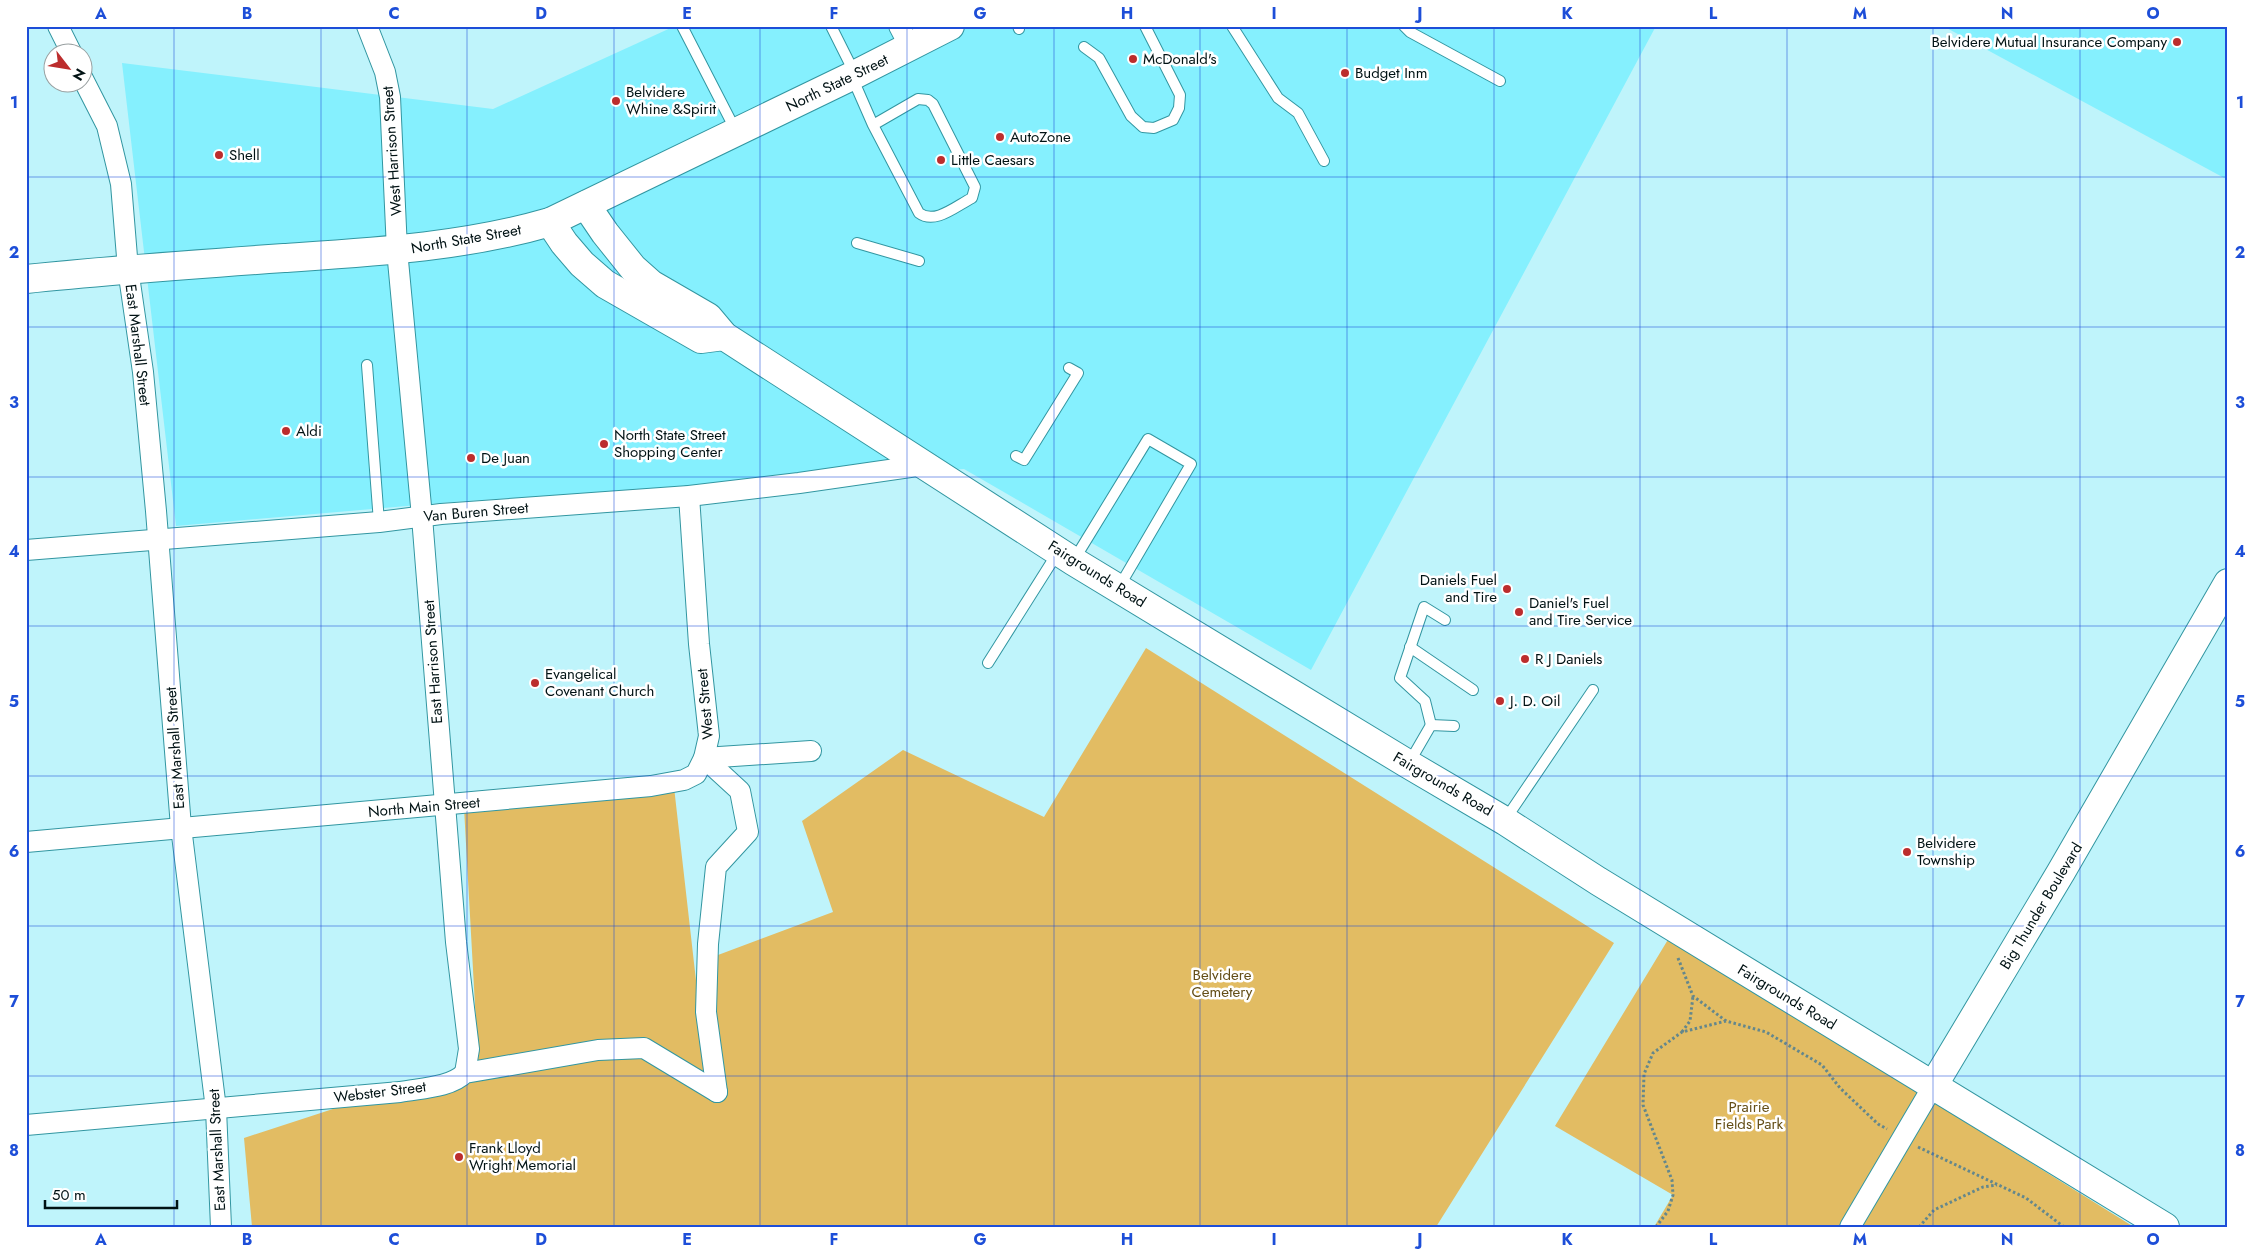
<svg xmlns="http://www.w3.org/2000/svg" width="2254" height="1253" font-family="Jost,sans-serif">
	<rect width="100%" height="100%" fill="#bff4fb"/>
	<g fill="#85f0fe">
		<path d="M675,26H1656L1311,670L964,469L453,502L176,526L122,63L493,109Z"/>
		<path d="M1943,26H2228V180Z"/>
	</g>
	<g fill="#e2bc63">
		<path d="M1146,648L1614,943L1436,1227H252L244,1138L336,1108L479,1077L464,808L674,787L708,1086L718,955L833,912L802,821L903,750L1044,817Z"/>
		<path d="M1669,938L2134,1227H1654L1673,1195L1555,1126Z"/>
	</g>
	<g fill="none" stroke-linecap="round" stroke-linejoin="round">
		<g stroke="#3296a1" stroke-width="12">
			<g id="service">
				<path d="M682,26L736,131"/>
				<path d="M831,26L855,74"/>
				<path d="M1018,26L1019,29"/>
				<path d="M1232,26L1278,98L1298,113L1324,161"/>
				<path d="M1404,26L1410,32L1500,81"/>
				<path d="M1084,47L1099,58L1131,116L1143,127L1154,128L1173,120L1179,108L1180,95L1145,26"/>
				<path d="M852,77L873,125L919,213C935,225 956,206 972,198L975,187L933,104L928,100L918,99L873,125"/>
				<path d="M857,243L919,261"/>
				<path d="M367,365L379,522"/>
				<path d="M1016,456L1024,460L1078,373L1069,368"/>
				<path d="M1074,560L1148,439L1191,464L1119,587"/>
				<path d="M1410,647L1473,690"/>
				<path d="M988,663L1058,552"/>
				<path d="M1431,725L1425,701L1400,678L1424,607L1445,620"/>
				<path d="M1409,763L1431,725L1454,726"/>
				<path d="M1505,820L1593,690"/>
			</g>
		</g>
		<g stroke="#3296a1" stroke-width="22">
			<g id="minor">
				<path d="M58,26L71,52"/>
				<path d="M367,26L385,72L390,97L397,250L422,517L456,942L469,1049L465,1073"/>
				<path d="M899,26L910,47"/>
				<path d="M82,77L107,126L121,184L128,269L143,372L156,511L181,827L216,1109L221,1227"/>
				<path d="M689,496L699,644L709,736L704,758L740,791L748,832L716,867L708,944L706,1012L717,1092"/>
				<path d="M26,550L379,522L441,514L689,496L799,483L924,465"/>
				<path d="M26,842C234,822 443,806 651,786L684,780L696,774L704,758L811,751"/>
				<path d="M26,1125L400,1092C420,1088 450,1088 465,1073L598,1050L644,1048L717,1092"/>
				<path d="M1850,1227L1933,1086"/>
			</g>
		</g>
		<g stroke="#3296a1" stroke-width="30">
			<g id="secondary">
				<path d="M586,205L605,233L633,268L651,284L708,317L724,336L1073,561L1408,764L1505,821L1598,881L2165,1227"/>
				<path d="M550,222L564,243L582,264L605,284L701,339L724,336"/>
				<path d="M26,279C112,270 198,264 284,258C374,252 464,247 550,222L852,76L950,26"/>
				<path d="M1933,1086L2061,872L2228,583"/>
			</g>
		</g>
		<g stroke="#64878c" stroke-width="3" stroke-dasharray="2.5 2.5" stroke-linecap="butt">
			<path d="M1678,958L1693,996L1726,1021"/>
			<path d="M1682,1032L1690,1021L1693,996"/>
			<path d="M1918,1147L2026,1198L2064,1227"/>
			<path d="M1656,1227L1668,1211L1673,1195L1672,1180L1643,1105L1644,1074L1653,1053L1682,1032L1726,1021L1766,1032L1822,1065L1840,1088L1878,1124L1887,1129"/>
			<path d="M1919,1227L1934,1210L1983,1187L1997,1185"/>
		</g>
		<use href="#service" stroke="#fff" stroke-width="10"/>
		<use href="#minor" stroke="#fff" stroke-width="20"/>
		<use href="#secondary" stroke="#fff" stroke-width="28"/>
	</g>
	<path fill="none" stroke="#1d4ed8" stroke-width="1" stroke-opacity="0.55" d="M174,26V1227M321,26V1227M467,26V1227M614,26V1227M760,26V1227M907,26V1227M1054,26V1227M1200,26V1227M1347,26V1227M1494,26V1227M1640,26V1227M1787,26V1227M1933,26V1227M2080,26V1227M26,177H2228M26,327H2228M26,477H2228M26,626H2228M26,776H2228M26,926H2228M26,1076H2228"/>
	<g fill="#bc2d2d" stroke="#fff" stroke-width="2">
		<circle cx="2177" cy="42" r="5"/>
		<circle cx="1133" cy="59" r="5"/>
		<circle cx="1345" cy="73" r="5"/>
		<circle cx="616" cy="101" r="5"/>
		<circle cx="1000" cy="137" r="5"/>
		<circle cx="219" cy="155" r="5"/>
		<circle cx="941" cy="160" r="5"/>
		<circle cx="286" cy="431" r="5"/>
		<circle cx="604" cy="444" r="5"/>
		<circle cx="471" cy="458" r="5"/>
		<circle cx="1507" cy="589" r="5"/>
		<circle cx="1519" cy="612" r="5"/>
		<circle cx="1525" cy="659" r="5"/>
		<circle cx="535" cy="683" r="5"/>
		<circle cx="1500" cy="701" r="5"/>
		<circle cx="1907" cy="852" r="5"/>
		<circle cx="459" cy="1157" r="5"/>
	</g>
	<g text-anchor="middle" stroke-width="5" stroke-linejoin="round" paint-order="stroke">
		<g font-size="15" fill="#011214" stroke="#fff" text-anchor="start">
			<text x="2167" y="47" text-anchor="end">Belvidere Mutual Insurance Company</text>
			<text x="1143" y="64">McDonald's</text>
			<text x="1355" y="78">Budget Inm</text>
			<text x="626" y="97">Belvidere<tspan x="626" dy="17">Whine &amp;Spirit</tspan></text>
			<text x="1010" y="142">AutoZone</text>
			<text x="229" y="160">Shell</text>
			<text x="951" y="165">Little Caesars</text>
			<text x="296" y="436">Aldi</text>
			<text x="614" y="440">North State Street<tspan x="614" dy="17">Shopping Center</tspan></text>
			<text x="481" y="463">De Juan</text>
			<text x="1497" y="585" text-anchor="end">Daniels Fuel<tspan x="1497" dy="17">and Tire</tspan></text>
			<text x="1529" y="608">Daniel's Fuel<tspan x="1529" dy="17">and Tire Service</tspan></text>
			<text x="1535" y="664">R J Daniels</text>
			<text x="545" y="679">Evangelical<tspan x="545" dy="17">Covenant Church</tspan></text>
			<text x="1510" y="706">J. D. Oil</text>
			<text x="1917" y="848">Belvidere<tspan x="1917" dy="17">Township</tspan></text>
			<text x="469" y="1153">Frank Lloyd<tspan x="469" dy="17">Wright Memorial</tspan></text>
		</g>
		<g font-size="15" fill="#011214" stroke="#fff">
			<text transform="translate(837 83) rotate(-26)" y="5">North State Street</text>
			<text transform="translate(392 151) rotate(-94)" y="5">West Harrison Street</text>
			<text transform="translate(466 239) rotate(-10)" y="5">North State Street</text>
			<text transform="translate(138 345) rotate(83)" y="5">East Marshall Street</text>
			<text transform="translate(476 512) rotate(-5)" y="5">Van Buren Street</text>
			<text transform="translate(1097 574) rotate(32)" y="5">Fairgrounds Road</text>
			<text transform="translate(433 662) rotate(-94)" y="5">East Harrison Street</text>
			<text transform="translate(705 704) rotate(-95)" y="5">West Street</text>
			<text transform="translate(175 748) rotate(-94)" y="5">East Marshall Street</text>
			<text transform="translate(1443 784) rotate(30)" y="5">Fairgrounds Road</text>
			<text transform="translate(424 807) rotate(-5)" y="5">North Main Street</text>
			<text transform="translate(2041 906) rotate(-59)" y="5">Big Thunder Boulevard</text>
			<text transform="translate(1787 997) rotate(31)" y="5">Fairgrounds Road</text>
			<text transform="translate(380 1092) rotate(-7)" y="5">Webster Street</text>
			<text transform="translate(217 1150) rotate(-93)" y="5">East Marshall Street</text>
		</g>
		<g font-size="15" fill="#644e17" stroke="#fff">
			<text x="1222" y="980">Belvidere<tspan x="1222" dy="17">Cemetery</tspan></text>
			<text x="1749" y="1112">Prairie<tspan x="1749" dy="17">Fields Park</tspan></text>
		</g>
	</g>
	<rect width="2254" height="1253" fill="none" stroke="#ffffff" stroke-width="55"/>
	<g transform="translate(68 68) rotate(121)"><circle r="24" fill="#ffffff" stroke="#99a0a1"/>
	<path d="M0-4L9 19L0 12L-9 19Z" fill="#bc2d2d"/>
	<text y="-8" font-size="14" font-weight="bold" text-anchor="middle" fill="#011214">N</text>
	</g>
	<path d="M45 1200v8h132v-8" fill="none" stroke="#011214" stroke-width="2.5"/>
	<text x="52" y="1200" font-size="15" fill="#011214" stroke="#ffffff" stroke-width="4" paint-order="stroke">50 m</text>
	<rect x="28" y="28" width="2198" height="1198" fill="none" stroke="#1d4ed8" stroke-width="2"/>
	<g font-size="16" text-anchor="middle" font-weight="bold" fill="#1d4ed8">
		<text x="101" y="19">A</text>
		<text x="247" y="19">B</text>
		<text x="394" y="19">C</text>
		<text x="541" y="19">D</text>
		<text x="687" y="19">E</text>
		<text x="834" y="19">F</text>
		<text x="980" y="19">G</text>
		<text x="1127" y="19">H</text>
		<text x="1274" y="19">I</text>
		<text x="1420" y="19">J</text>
		<text x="1567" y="19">K</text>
		<text x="1713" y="19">L</text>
		<text x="1860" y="19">M</text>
		<text x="2007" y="19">N</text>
		<text x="2153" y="19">O</text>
		<text x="14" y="108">1</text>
		<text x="2240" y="108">1</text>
		<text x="14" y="258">2</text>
		<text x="2240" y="258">2</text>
		<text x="14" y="408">3</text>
		<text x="2240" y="408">3</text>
		<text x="14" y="557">4</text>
		<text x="2240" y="557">4</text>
		<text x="14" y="707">5</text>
		<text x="2240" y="707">5</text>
		<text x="14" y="857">6</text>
		<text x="2240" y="857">6</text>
		<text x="14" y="1007">7</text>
		<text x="2240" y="1007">7</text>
		<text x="14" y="1156">8</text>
		<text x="2240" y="1156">8</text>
		<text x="101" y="1245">A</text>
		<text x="247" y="1245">B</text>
		<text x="394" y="1245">C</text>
		<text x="541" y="1245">D</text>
		<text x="687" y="1245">E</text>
		<text x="834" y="1245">F</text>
		<text x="980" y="1245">G</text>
		<text x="1127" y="1245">H</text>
		<text x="1274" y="1245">I</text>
		<text x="1420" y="1245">J</text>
		<text x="1567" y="1245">K</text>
		<text x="1713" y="1245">L</text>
		<text x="1860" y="1245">M</text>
		<text x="2007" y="1245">N</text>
		<text x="2153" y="1245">O</text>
	</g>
</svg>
